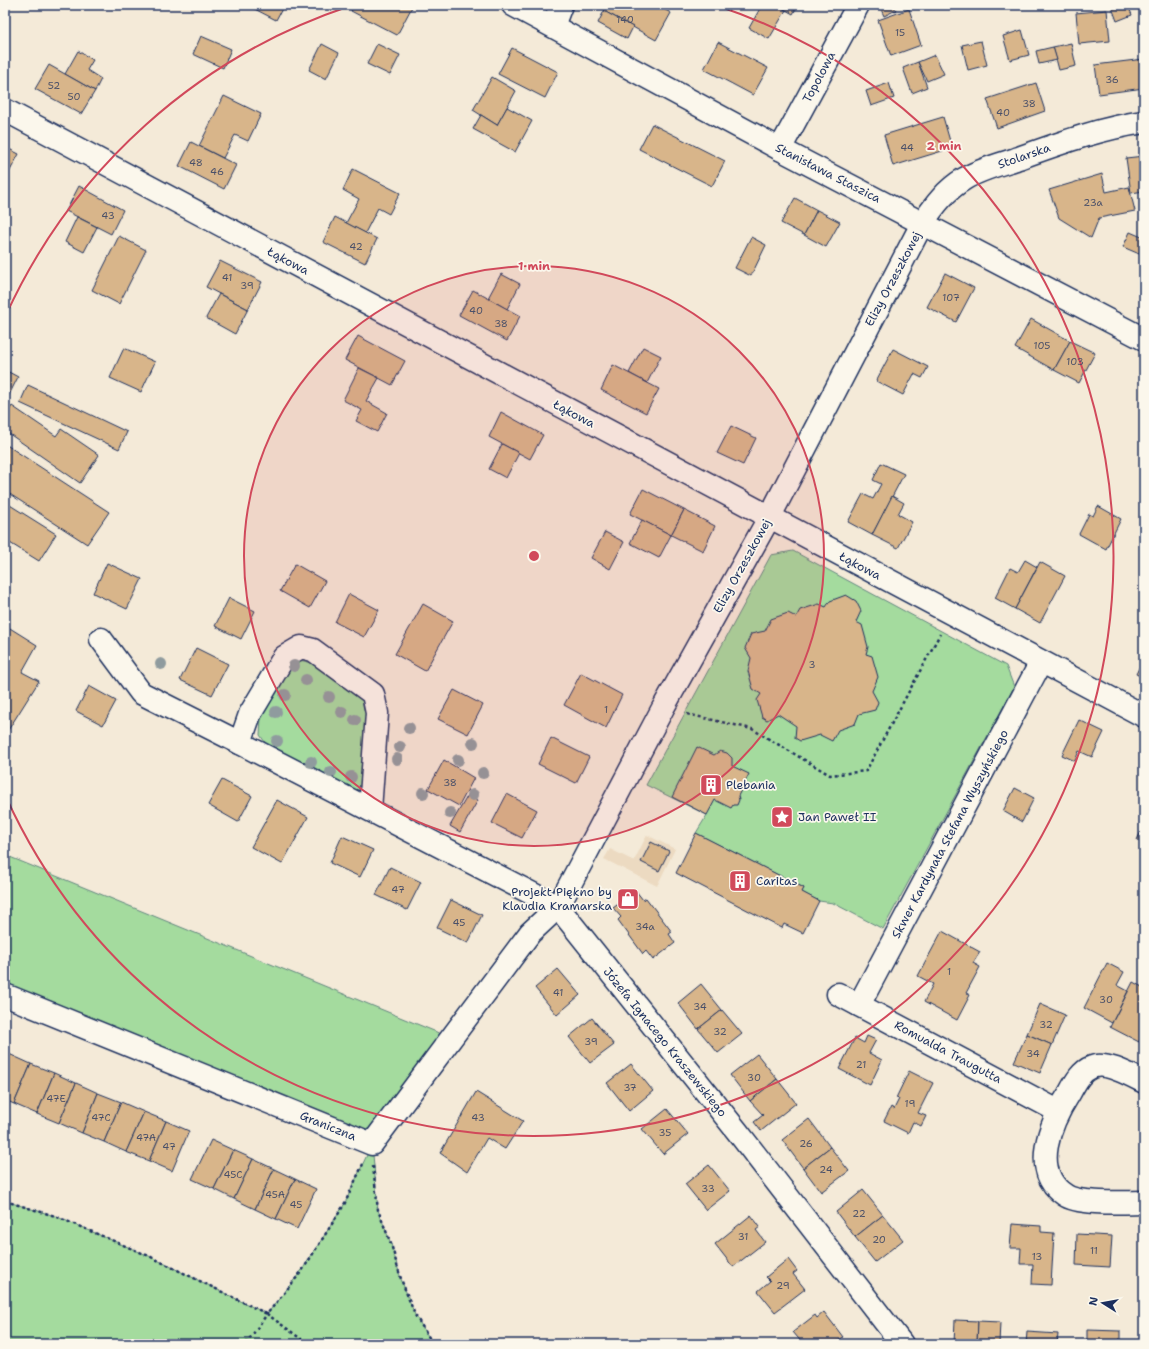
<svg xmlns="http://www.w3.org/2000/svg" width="1149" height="1349" font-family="'Shantell Sans',sans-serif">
	<rect width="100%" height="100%" fill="#f4ead8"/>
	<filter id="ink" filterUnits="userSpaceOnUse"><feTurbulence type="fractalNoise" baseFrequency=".025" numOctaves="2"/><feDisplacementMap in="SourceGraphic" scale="8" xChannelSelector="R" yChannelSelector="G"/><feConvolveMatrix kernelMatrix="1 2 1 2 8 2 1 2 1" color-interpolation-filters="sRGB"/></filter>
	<g filter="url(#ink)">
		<path fill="#ecdac1" d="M647,835L675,849L657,886L604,859L610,849L634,861Z"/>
		<g fill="#a4db9e" stroke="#60857e">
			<path d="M793,551L1006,666L1014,687L883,929L833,903L819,901L802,892L804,888L696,833L707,815L646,785L771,555Z"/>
			<path d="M299,660L313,663L364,700L368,710L361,787L356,791L267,745L260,735L261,718L288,668Z"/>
			<path d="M5,855L451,1038L372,1144L378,1210L391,1244L401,1279L415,1315L433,1344H5V1201L55,1216L149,1256L267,1314L302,1270L344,1205L372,1144L5,995Z"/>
		</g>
		<g fill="#d8b58a" stroke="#1b2f5e">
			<path d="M247,5H284L276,20Z"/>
			<path d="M354,5H413L397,35L351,11Z"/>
			<path d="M608,5H656L671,13L656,40L604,11Z"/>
			<path d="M762,5H777L786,10L769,39L749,28Z"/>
			<path d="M777,5H798L793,14Z"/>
			<path d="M879,5H893L896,10L884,16Z"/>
			<path d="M1111,5H1128L1132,15L1117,21Z"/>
			<path d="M909,9L921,45L891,56L878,20Z"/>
			<path d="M1107,10L1110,41L1079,44L1076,13Z"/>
			<path d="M604,11L633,27L627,39L598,23Z"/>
			<path d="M1022,30L1029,55L1010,60L1003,36Z"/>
			<path d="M201,36L231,49L223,68L193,54Z"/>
			<path d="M981,41L987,65L968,70L962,45Z"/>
			<path d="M718,42L768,68L753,95L704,69Z"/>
			<path d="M1071,43L1076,66L1059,70L1053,47Z"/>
			<path d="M322,44L339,53L326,79L309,70Z"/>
			<path d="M377,44L400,55L390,75L367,64Z"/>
			<path d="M1053,47L1057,60L1039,64L1036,51Z"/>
			<path d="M512,48L558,72L545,98L498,74Z"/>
			<path d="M78,51L93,60L87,70L101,79L95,91L65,74Z"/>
			<path d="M935,55L944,74L927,81L918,62Z"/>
			<path d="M1144,59V88L1099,94L1095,65Z"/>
			<path d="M918,62L927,87L912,93L903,68Z"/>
			<path d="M49,65L95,91L81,114L35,89Z"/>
			<path d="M492,77L516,91L497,125L473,110Z"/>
			<path d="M889,83L894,98L871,106L866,91Z"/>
			<path d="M1036,83L1045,111L997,128L987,99Z"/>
			<path d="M224,96L261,114L248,141L235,135L223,158L199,146Z"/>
			<path d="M507,107L532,121L515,152L473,129L481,115L497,125Z"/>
			<path d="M943,117L952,148L893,166L884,135Z"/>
			<path d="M652,124L725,161L712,186L639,149Z"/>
			<path d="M191,142L236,165L224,189L179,166Z"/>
			<path d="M5,147L19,154L5,180Z"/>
			<path d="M1144,156V191L1131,193L1126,158Z"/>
			<path d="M353,169L400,193L389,214L378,208L365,233L346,223L359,199L343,190Z"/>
			<path d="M1102,174L1106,192L1129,187L1135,211L1099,218L1091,238L1059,218L1049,190Z"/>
			<path d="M79,186L123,210L111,234L66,211Z"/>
			<path d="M795,198L817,210L804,235L781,223Z"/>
			<path d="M817,210L840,222L826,247L804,235Z"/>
			<path d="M77,217L97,227L84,252L65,242Z"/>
			<path d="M335,217L377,239L365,263L323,242Z"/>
			<path d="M1130,232L1144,238V256L1123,247Z"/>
			<path d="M119,236L146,250L119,304L92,290Z"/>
			<path d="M751,237L766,245L751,276L735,268Z"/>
			<path d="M220,261L262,282L248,309L206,287Z"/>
			<path d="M945,273L974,288L956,322L927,307Z"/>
			<path d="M501,274L520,284L507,309L488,298Z"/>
			<path d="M473,290L520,316L507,341L459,315Z"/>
			<path d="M219,294L248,309L235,334L206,318Z"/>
			<path d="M1031,319L1070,341L1054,370L1015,348Z"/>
			<path d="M358,336L405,361L392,385L345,360Z"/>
			<path d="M1070,341L1095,353L1079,383L1054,370Z"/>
			<path d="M643,347L661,356L647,383L629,373Z"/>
			<path d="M124,348L155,362L141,392L110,378Z"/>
			<path d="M893,349L928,367L922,378L914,374L903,395L876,381Z"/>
			<path d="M613,365L659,389L646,413L601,390Z"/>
			<path d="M359,368L379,378L366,401L387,413L377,432L356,421L362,410L343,400Z"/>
			<path d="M5,370L18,377L5,403Z"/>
			<path d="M28,385L127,432L119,449L20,403Z"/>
			<path d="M12,406L56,436L61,429L99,455L80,483L5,431V416Z"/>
			<path d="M501,412L543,435L530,459L489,437Z"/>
			<path d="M731,426L756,438L743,465L717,453Z"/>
			<path d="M5,444L109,512L87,544L5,491Z"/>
			<path d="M502,444L519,453L506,478L489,469Z"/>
			<path d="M881,463L904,474L872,535L848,522L863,494L873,499L881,484L873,480Z"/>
			<path d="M643,489L684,510L671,535L630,514Z"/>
			<path d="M892,496L904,503L898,514L912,522L898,548L872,535Z"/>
			<path d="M5,502L56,534L39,561L5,540Z"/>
			<path d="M1098,506L1121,519L1106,549L1079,534L1089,514L1093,516Z"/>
			<path d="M684,510L715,526L703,551L671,535Z"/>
			<path d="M642,520L671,535L659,558L630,543Z"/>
			<path d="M605,532L624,542L610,569L591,558Z"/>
			<path d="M1025,560L1037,567L1015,609L995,598L1010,568L1018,572Z"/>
			<path d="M1040,562L1065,576L1040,623L1015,609Z"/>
			<path d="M107,563L142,579L127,609L93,593Z"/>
			<path d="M295,564L325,581L310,608L280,591Z"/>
			<path d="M349,594L379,610L364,637L335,622Z"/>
			<path d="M846,595L856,601L861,611L856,622L862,625L868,647L866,654L872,656L878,677L872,691L878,702L875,710L859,714L855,724L838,730L832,741L820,735L800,741L795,738L796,726L778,714L767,720L762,717L757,700L761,694L753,689L748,671L751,658L745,648L751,634L765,631L771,619L788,613L796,617L800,610L819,604L826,607L830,601Z"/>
			<path d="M229,598L255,611L241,639L215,626Z"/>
			<path d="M423,604L453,621L425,671L395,654Z"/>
			<path d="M5,625L37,645L22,672L39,681L5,735Z"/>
			<path d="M196,648L228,664L212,695L180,680Z"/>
			<path d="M1144,658V678L1136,674Z"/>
			<path d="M581,673L622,695L606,728L564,705Z"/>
			<path d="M89,686L116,701L103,725L76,711Z"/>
			<path d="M454,690L483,705L468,734L438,719Z"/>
			<path d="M1079,720L1104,732L1092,757L1079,751L1075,761L1062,755Z"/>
			<path d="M551,738L589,757L576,783L538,764Z"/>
			<path d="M697,747L714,755L720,751L727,753L732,758V766L749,774L738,796L739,800L737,805H733L731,808L715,800L707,815L672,797Z"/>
			<path d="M444,760L474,778L459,806L428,789Z"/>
			<path d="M222,780L252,796L238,822L208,805Z"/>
			<path d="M1015,788L1034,798L1022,822L1003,811Z"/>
			<path d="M507,794L537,810L522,838L492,823Z"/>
			<path d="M468,795L478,800L460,832L450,826Z"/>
			<path d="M277,800L308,817L282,864L251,847Z"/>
			<path d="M1144,825V844L1137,840Z"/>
			<path d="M696,833L804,888L802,892L819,901L803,933L784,924L782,928L676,873Z"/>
			<path d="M342,836L373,850L360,877L330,863Z"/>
			<path d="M651,842L669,851L659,871L641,862Z"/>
			<path d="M390,867L421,882L407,910L376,895Z"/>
			<path d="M636,891L643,900L646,898L672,932L669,934L675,943L653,960L646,951L643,954L618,920L621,917L613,908Z"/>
			<path d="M451,900L482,915L468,943L437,928Z"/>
			<path d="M942,931L980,952L973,963L980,967L966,993L970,995L957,1020L924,1002L933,984L918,976Z"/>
			<path d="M1107,963L1124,972L1117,985L1128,991L1112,1023L1084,1008Z"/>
			<path d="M558,969L580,995L557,1015L535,988Z"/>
			<path d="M1133,982L1144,988V1033L1139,1042L1110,1027Z"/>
			<path d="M701,984L722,1010L698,1029L678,1003Z"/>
			<path d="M1040,1004L1065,1015L1052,1045L1027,1034Z"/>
			<path d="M722,1010L742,1034L718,1053L698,1029Z"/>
			<path d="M592,1018L614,1045L590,1063L569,1037Z"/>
			<path d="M1027,1034L1052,1045L1040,1073L1014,1062Z"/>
			<path d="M867,1036L876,1040L869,1053L882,1060L870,1085L839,1069L855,1038L864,1043Z"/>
			<path d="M9,1054L31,1064L14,1104L5,1100V1063Z"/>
			<path d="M757,1054L777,1079L750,1101L730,1075Z"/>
			<path d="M31,1064L54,1073L37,1114L14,1104Z"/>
			<path d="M631,1064L653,1091L629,1111L607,1083Z"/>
			<path d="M909,1071L933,1083L918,1113L926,1116L921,1126L913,1122L908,1133L884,1121L891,1107L894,1109L899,1099L896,1098Z"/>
			<path d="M54,1073L76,1083L59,1123L37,1114Z"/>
			<path d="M777,1079L796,1103L761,1131L754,1122L763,1115L750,1101Z"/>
			<path d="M76,1083L98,1093L82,1133L59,1123Z"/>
			<path d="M476,1092L523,1121L505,1149L487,1138L467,1172L440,1153Z"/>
			<path d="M98,1093L121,1102L104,1142L82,1133Z"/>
			<path d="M121,1102L144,1112L126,1152L104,1142Z"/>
			<path d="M667,1109L688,1134L663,1154L642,1129Z"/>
			<path d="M144,1112L166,1121L149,1161L126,1152Z"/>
			<path d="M809,1119L830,1147L803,1168L782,1140Z"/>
			<path d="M166,1121L189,1131L172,1171L149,1161Z"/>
			<path d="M211,1140L233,1150L214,1189L192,1179Z"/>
			<path d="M830,1147L849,1171L821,1192L803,1168Z"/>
			<path d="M233,1150L253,1159L234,1199L214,1189Z"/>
			<path d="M253,1159L274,1169L255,1209L234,1199Z"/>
			<path d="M709,1165L730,1191L706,1210L685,1184Z"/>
			<path d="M274,1169L295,1179L276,1219L255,1209Z"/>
			<path d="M295,1179L316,1189L297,1229L276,1219Z"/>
			<path d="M863,1190L883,1215L855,1237L836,1212Z"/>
			<path d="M751,1215L760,1227L756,1230L765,1242L733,1267L715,1244Z"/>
			<path d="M883,1215L903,1240L875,1262L855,1237Z"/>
			<path d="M1012,1224L1041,1226V1232L1054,1233L1051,1285L1032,1284L1033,1264H1020L1021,1248H1010Z"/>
			<path d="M1077,1234L1112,1236L1110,1267L1076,1265Z"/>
			<path d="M788,1259L797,1271L793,1274L805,1289L775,1312L758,1291L770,1281L766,1277Z"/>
			<path d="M824,1312L843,1337L834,1344H803L793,1332L815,1315L817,1318Z"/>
			<path d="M955,1320L978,1321L977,1344H954Z"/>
			<path d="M978,1321L1000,1322L999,1344H977Z"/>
			<path d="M1087,1330L1120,1331V1344H1087Z"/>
			<path d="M1027,1332L1058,1334L1057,1344H1026Z"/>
		</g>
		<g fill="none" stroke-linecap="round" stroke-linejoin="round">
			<g stroke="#1b2f5e" stroke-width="25">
				<g id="minor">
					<path d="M513,5L780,149L1144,339"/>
					<path d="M553,26L561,5"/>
					<path d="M5,110L1144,716"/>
					<path d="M780,149L858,5"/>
					<path d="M101,639L141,693L240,743"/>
					<path d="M370,810L377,713L373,694L313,650L301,647L284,657L250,714L240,743L558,907L737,1131L902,1344"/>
					<path d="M838,994L1058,1111"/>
					<path d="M5,995L372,1144L530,933L558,907L663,708L769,518L923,222C935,205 946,190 964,179C979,170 997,165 1013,160C1055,145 1100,128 1144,122"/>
					<path d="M859,1005L1041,662"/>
					<path d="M1144,1082C1132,1076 1106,1061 1092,1067C1081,1071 1075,1083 1069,1094C1051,1122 1029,1171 1065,1195C1079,1205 1126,1202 1144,1202"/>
				</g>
			</g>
			<g stroke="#1b2f5e" stroke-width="2.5" stroke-dasharray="3 3" stroke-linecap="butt">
				<path d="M687,714L752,729L830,775L866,771L940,634"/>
				<path d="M373,1166L378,1210L391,1244L401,1279L415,1315L433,1344"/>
				<path d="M5,1201L55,1216L149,1256L267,1314L302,1271L344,1205L363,1164"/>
				<path d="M246,1344L267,1314L308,1344"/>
			</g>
			<use href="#minor" stroke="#fbf7ec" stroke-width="22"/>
		</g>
		<g fill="#8f9b9e">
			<circle cx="161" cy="664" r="6"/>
			<circle cx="294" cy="666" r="6"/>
			<circle cx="306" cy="680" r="6"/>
			<circle cx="285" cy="695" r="6"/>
			<circle cx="329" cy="697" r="6"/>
			<circle cx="276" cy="712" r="6"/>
			<circle cx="342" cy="712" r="6"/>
			<circle cx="355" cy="720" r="6"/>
			<circle cx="409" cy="728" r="6"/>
			<circle cx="277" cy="741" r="6"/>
			<circle cx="473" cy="743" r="6"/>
			<circle cx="400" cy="747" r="6"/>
			<circle cx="397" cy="759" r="6"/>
			<circle cx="458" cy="760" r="6"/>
			<circle cx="311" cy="762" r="6"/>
			<circle cx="331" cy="772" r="6"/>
			<circle cx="483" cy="773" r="6"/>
			<circle cx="351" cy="777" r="6"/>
			<circle cx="423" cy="793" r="6"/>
			<circle cx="473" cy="795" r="6"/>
			<circle cx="450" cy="813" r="6"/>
		</g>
	</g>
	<circle cx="534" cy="556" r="290" fill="#d1495b" fill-opacity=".12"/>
	<g fill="none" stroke="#d1495b" stroke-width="2">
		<circle cx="534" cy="556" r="290"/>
		<path d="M6 315A580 580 0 0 1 350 6M718 6A580 580 0 1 1 6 797"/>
	</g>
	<defs>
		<g id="building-square" transform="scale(1.15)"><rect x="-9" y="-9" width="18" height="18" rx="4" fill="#d1495b" stroke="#fbf7ec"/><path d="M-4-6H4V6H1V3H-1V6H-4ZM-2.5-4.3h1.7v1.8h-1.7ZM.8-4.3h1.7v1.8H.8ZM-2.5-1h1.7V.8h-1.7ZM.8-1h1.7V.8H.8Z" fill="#fff"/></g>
		<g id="sight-square" transform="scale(1.15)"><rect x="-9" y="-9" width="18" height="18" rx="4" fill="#d1495b" stroke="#fbf7ec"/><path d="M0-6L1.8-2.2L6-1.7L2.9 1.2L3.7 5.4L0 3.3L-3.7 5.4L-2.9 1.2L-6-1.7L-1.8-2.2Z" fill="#fff"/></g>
		<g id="shop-square" transform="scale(1.15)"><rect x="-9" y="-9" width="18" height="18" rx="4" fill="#d1495b" stroke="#fbf7ec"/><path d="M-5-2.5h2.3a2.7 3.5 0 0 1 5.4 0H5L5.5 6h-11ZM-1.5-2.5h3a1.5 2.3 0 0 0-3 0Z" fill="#fff"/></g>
	</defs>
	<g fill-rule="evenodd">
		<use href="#building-square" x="711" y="785"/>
		<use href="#sight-square" x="782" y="817"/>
		<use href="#building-square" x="740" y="881"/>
		<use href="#shop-square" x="628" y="899"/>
	</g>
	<g text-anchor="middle" stroke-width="3.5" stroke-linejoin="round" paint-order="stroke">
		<g font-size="10" fill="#4a5069">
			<text x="625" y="23">140</text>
			<text x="900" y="36">15</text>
			<text x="1112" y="83">36</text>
			<text x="54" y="89">52</text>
			<text x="74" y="100">50</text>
			<text x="1029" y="107">38</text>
			<text x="1003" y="116">40</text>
			<text x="907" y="151">44</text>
			<text x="196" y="166">48</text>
			<text x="217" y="175">46</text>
			<text x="1093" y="206">23a</text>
			<text x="108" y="219">43</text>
			<text x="356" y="250">42</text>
			<text x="227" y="281">41</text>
			<text x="247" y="289">39</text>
			<text x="951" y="301">107</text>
			<text x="476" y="314">40</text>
			<text x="501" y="327">38</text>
			<text x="1042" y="349">105</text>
			<text x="1075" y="365">103</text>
			<text x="812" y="668">3</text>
			<text x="606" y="713">1</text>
			<text x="450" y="786">38</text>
			<text x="398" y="893">47</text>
			<text x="459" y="926">45</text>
			<text x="645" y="930">34a</text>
			<text x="949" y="975">1</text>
			<text x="558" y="996">41</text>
			<text x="1106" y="1003">30</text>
			<text x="700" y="1010">34</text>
			<text x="1046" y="1028">32</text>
			<text x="720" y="1035">32</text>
			<text x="591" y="1045">39</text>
			<text x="1033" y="1057">34</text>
			<text x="861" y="1068">21</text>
			<text x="754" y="1081">30</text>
			<text x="630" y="1091">37</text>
			<text x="56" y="1102">47E</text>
			<text x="910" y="1107">19</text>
			<text x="101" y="1121">47C</text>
			<text x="478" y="1121">43</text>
			<text x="665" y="1136">35</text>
			<text x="146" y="1141">47A</text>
			<text x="806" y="1147">26</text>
			<text x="169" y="1150">47</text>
			<text x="826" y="1173">24</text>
			<text x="233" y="1178">45C</text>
			<text x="708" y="1192">33</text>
			<text x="275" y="1198">45A</text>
			<text x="296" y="1208">45</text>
			<text x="859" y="1217">22</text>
			<text x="743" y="1240">31</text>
			<text x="879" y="1243">20</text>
			<text x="1094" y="1254">11</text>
			<text x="1037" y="1260">13</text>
			<text x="783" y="1289">29</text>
		</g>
		<g font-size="12" fill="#1b2f5e" stroke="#fbf7ec">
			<text transform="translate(819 77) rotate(-62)" y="4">Topolowa</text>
			<text transform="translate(1024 156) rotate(-19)" y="4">Stolarska</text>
			<text transform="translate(828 173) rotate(27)" y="4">Stanisława Staszica</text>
			<text transform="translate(288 261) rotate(28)" y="4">Łąkowa</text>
			<text transform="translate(893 279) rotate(-62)" y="4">Elizy Orzeszkowej</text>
			<text transform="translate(574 414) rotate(28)" y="4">Łąkowa</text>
			<text transform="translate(742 566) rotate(-61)" y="4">Elizy Orzeszkowej</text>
			<text transform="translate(860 566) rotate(28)" y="4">Łąkowa</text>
			<text transform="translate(950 834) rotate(-62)" y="4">Skwer Kardynała Stefana Wyszyńskiego</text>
			<text transform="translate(665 1042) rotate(51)" y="4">Józefa Ignacego Kraszewskiego</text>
			<text transform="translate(948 1052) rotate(28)" y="4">Romualda Traugutta</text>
			<text transform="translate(328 1126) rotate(22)" y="4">Graniczna</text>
		</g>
		<g font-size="12" fill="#1b2f5e" stroke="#fbf7ec" text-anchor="start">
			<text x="726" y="789">Plebania</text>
			<text x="798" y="821">Jan Paweł II</text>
			<text x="756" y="885">Caritas</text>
			<text x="612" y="896" text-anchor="end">Projekt Piękno by<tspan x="612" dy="14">Klaudia Kramarska</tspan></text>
		</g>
	</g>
	<circle cx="534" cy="556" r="6" fill="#d1495b" stroke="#fbf7ec" stroke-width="2"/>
	<g font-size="12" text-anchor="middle" font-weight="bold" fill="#d1495b" stroke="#fbf7ec" stroke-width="3.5" stroke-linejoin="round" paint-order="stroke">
		<text x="944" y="150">2 min</text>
		<text x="534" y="270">1 min</text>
	</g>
	<rect width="1149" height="1349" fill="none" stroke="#fbf7ec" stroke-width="20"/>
	<rect x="10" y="10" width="1129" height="1329" fill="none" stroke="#1b2f5e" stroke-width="1.5" filter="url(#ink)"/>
	<g transform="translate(1103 1303) rotate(281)" stroke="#fbf7ec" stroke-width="3" paint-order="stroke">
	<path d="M0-3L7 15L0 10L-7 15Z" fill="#1b2f5e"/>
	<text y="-6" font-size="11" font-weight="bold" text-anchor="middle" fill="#1b2f5e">N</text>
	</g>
</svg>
